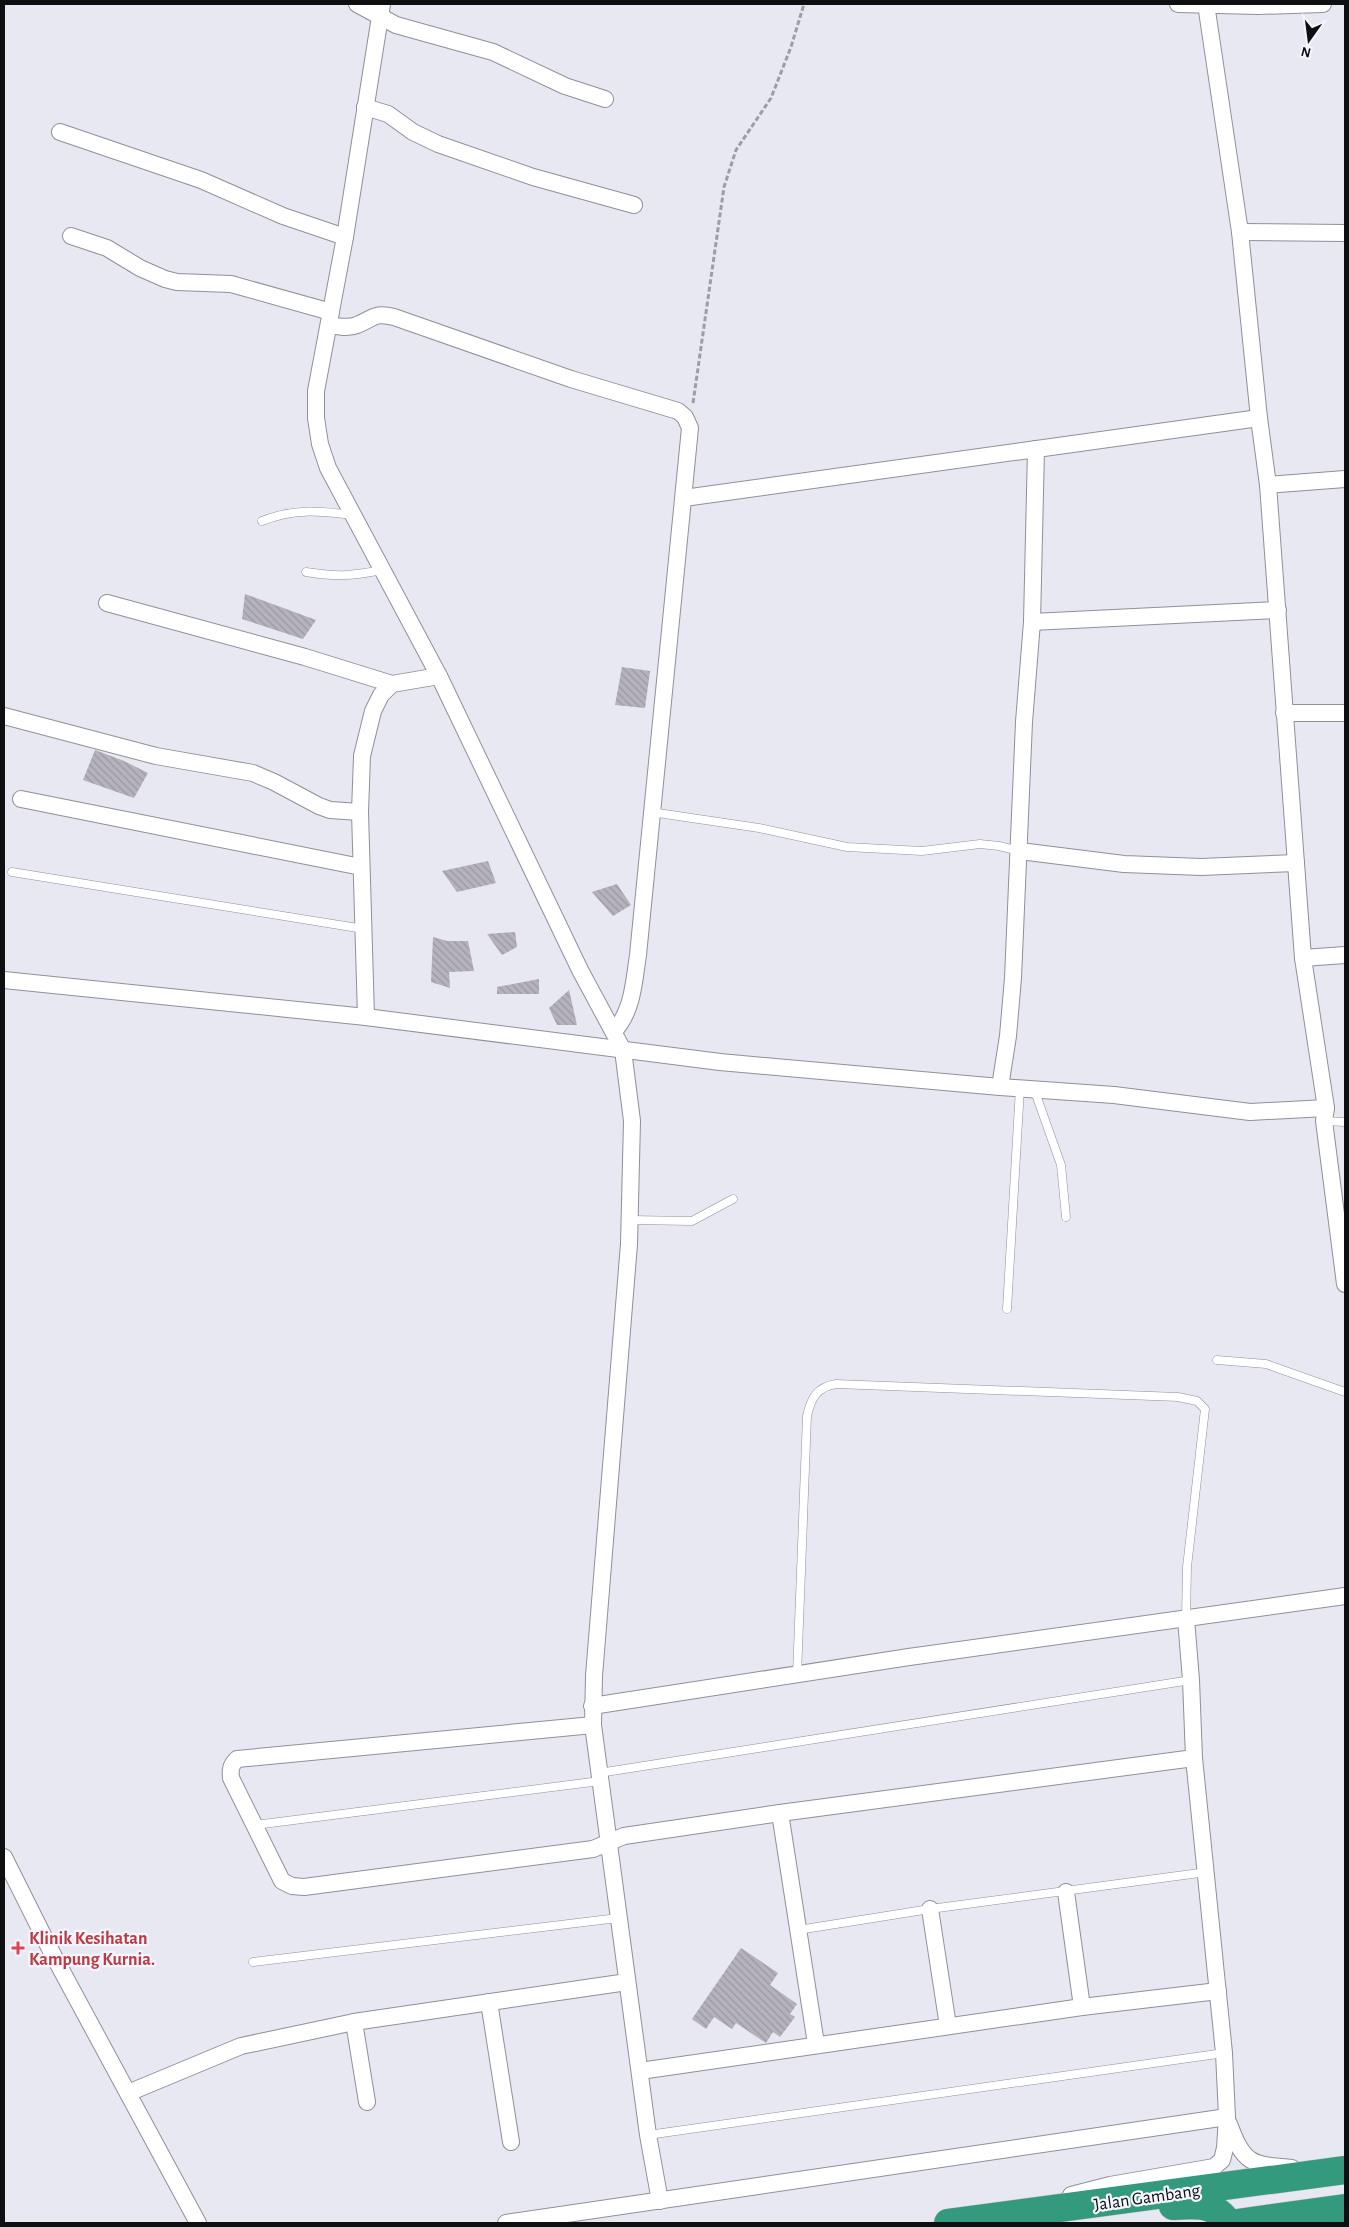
<svg xmlns="http://www.w3.org/2000/svg" width="1349" height="2227" font-family="'Alegreya Sans',sans-serif">
	<defs>
		<pattern id="building-back-hatch" width="6" height="6" patternUnits="userSpaceOnUse" patternTransform="scale(1.25)"><rect width="6" height="6" fill="#b5b2bb"/><path d="M-1 5l2 2M0 0l6 6M5-1l2 2" fill="none" stroke="#9a98a0"/></pattern>
	</defs>
	<rect width="100%" height="100%" fill="#e7e8f1"/>
	<g fill="url(#building-back-hatch)">
		<path d="M245,594L316,620L303,639L242,619Z"/>
		<path d="M622,667L650,671L645,708L615,705Z"/>
		<path d="M95,750L124,761L148,773L134,798L83,780Z"/>
		<path d="M488,861L496,883L457,892L442,871Z"/>
		<path d="M617,884L631,905L613,916L592,892Z"/>
		<path d="M515,932L517,947L502,955L487,934Z"/>
		<path d="M433,937L447,941H468L474,971L449,972L450,988L431,982Z"/>
		<path d="M539,979V994H497V987Z"/>
		<path d="M569,990L577,1025H557L549,1008Z"/>
		<path d="M741,1948L778,1973L770,1985L797,2004L790,2014L795,2017L780,2037L773,2032L766,2043L736,2023L732,2029L714,2017L706,2029L692,2019Z"/>
	</g>
	<g fill="none" stroke-linecap="round" stroke-linejoin="round">
		<g stroke="#8f9099" stroke-width="9">
			<g id="lane">
				<path d="M262,521C295,508 318,511 353,515"/>
				<path d="M306,572C337,577 351,576 382,570"/>
				<path d="M651,812L759,828L847,847L922,851L980,844L999,846L1020,851"/>
				<path d="M12,872L364,929"/>
				<path d="M1034,1089L1061,1165L1066,1217"/>
				<path d="M1324,1121L1345,1122"/>
				<path d="M630,1220L692,1221L733,1199"/>
				<path d="M1007,1309L1020,1088"/>
				<path d="M1217,1360L1266,1364L1345,1392"/>
				<path d="M797,1675L807,1416C811,1398 817,1387 836,1384L1178,1397L1197,1401L1205,1409L1187,1567L1186,1619"/>
				<path d="M599,1773L1191,1680"/>
				<path d="M255,1825L600,1781"/>
				<path d="M798,1930L930,1909L1207,1872"/>
				<path d="M253,1962L618,1918"/>
				<path d="M648,2135L1224,2053"/>
			</g>
		</g>
		<g stroke="#8f9099" stroke-width="18">
			<g id="street">
				<path d="M357,4L396,25L493,52L565,86L605,99"/>
				<path d="M382,4L345,237L316,391V418L320,444L328,468L439,676L580,970L623,1050L632,1121L629,1244L594,1676L593,1725L648,2135L660,2201"/>
				<path d="M1178,4L1258,6L1323,4"/>
				<path d="M1206,4L1240,232L1259,418L1268,485L1303,958L1326,1108L1324,1121L1345,1284"/>
				<path d="M365,107L388,114L413,132L438,144L533,177L634,205"/>
				<path d="M60,132L201,180L283,216L345,237"/>
				<path d="M1240,232L1345,233"/>
				<path d="M71,236L107,248L140,268L165,279L177,282L231,284L331,312"/>
				<path d="M329,325C338,326 348,329 357,325C374,318 375,312 394,317L571,379L678,411L685,417L690,428L638,955C634,981 633,1011 614,1031"/>
				<path d="M1268,485L1345,479"/>
				<path d="M684,498L1259,418"/>
				<path d="M107,603L305,657L392,684L439,676"/>
				<path d="M1032,622L1278,610"/>
				<path d="M1284,713H1345"/>
				<path d="M4,716L156,756L253,773L274,782L319,806L330,810L360,812"/>
				<path d="M21,799L361,867"/>
				<path d="M1020,851L1124,864L1201,867L1296,863"/>
				<path d="M1303,958L1345,955"/>
				<path d="M4,980L366,1017L720,1062L1000,1087L1114,1095L1250,1112L1326,1108"/>
				<path d="M366,1017L360,812L362,756L373,711L381,695L392,684"/>
				<path d="M1000,1087L1008,1036L1013,978L1024,722L1032,622L1036,449"/>
				<path d="M592,1706L909,1657L1345,1596"/>
				<path d="M593,1725L237,1759C231,1765 230,1769 231,1778L282,1881L292,1886L304,1887L593,1849L624,1836L780,1813L1194,1758"/>
				<path d="M780,1813L816,2044"/>
				<path d="M4,1857L51,1951L198,2223"/>
				<path d="M1066,1892L1082,2007"/>
				<path d="M930,1909L948,2026"/>
				<path d="M489,2002L511,2142"/>
				<path d="M354,2022L367,2102"/>
				<path d="M640,2071L1082,2007L1218,1991"/>
				<path d="M128,2093L241,2046L354,2022L627,1982"/>
				<path d="M1229,2124C1244,2164 1251,2165 1292,2168"/>
				<path d="M1071,2195L1110,2185L1214,2167L1222,2160L1225,2148L1227,2117L1224,2053L1194,1758L1191,1680L1186,1619"/>
				<path d="M506,2223L1227,2117"/>
			</g>
		</g>
		<g stroke="#c5c5c6" stroke-width="29">
			<g id="highway">
				<path d="M1173,2206C1194,2205 1215,2202 1228,2223"/>
				<path d="M948,2223L1345,2170"/>
				<path d="M1237,2223L1345,2208"/>
			</g>
		</g>
		<path stroke="#9d9ea5" stroke-width="3" stroke-dasharray="5 2.5" stroke-linecap="butt" d="M693,403L724,187L736,150L771,98L791,47L804,4"/>
		<use href="#lane" stroke="#fff" stroke-width="8"/>
		<use href="#street" stroke="#fff" stroke-width="16"/>
		<use href="#highway" stroke="#339a7e" stroke-width="28"/>
	</g>
	<path fill="#e0444e" stroke="#f4f6ff" stroke-width="2" d="M15.5 1940.5h5v5h5v5h-5v5h-5v-5h-5v-5h5z"/>
	<g text-anchor="middle" stroke-width="4.5" stroke-linejoin="round" paint-order="stroke">
		<g font-size="18" font-weight="bold" fill="#be3a42" stroke="#f4f6ff" text-anchor="start">
			<text x="29" y="1944">Klinik Kesihatan<tspan x="29" dy="21">Kampung Kurnia.</tspan></text>
		</g>
		<g font-size="18" fill="#0e0f11" stroke="#f4f6ff">
			<text transform="translate(1147 2197) rotate(-8)" y="6">Jalan Gambang</text>
		</g>
	</g>
	<rect width="1349" height="2227" fill="none" stroke="#0e0f11" stroke-width="10"/>
	<g transform="translate(1309 40) rotate(194)" stroke="#f4f6ff" stroke-width="4" paint-order="stroke">
	<path d="M0-4L9 19L0 12L-9 19Z" fill="#0e0f11"/>
	<text y="-8" font-size="14" font-weight="bold" text-anchor="middle" fill="#0e0f11">N</text>
	</g>
</svg>
